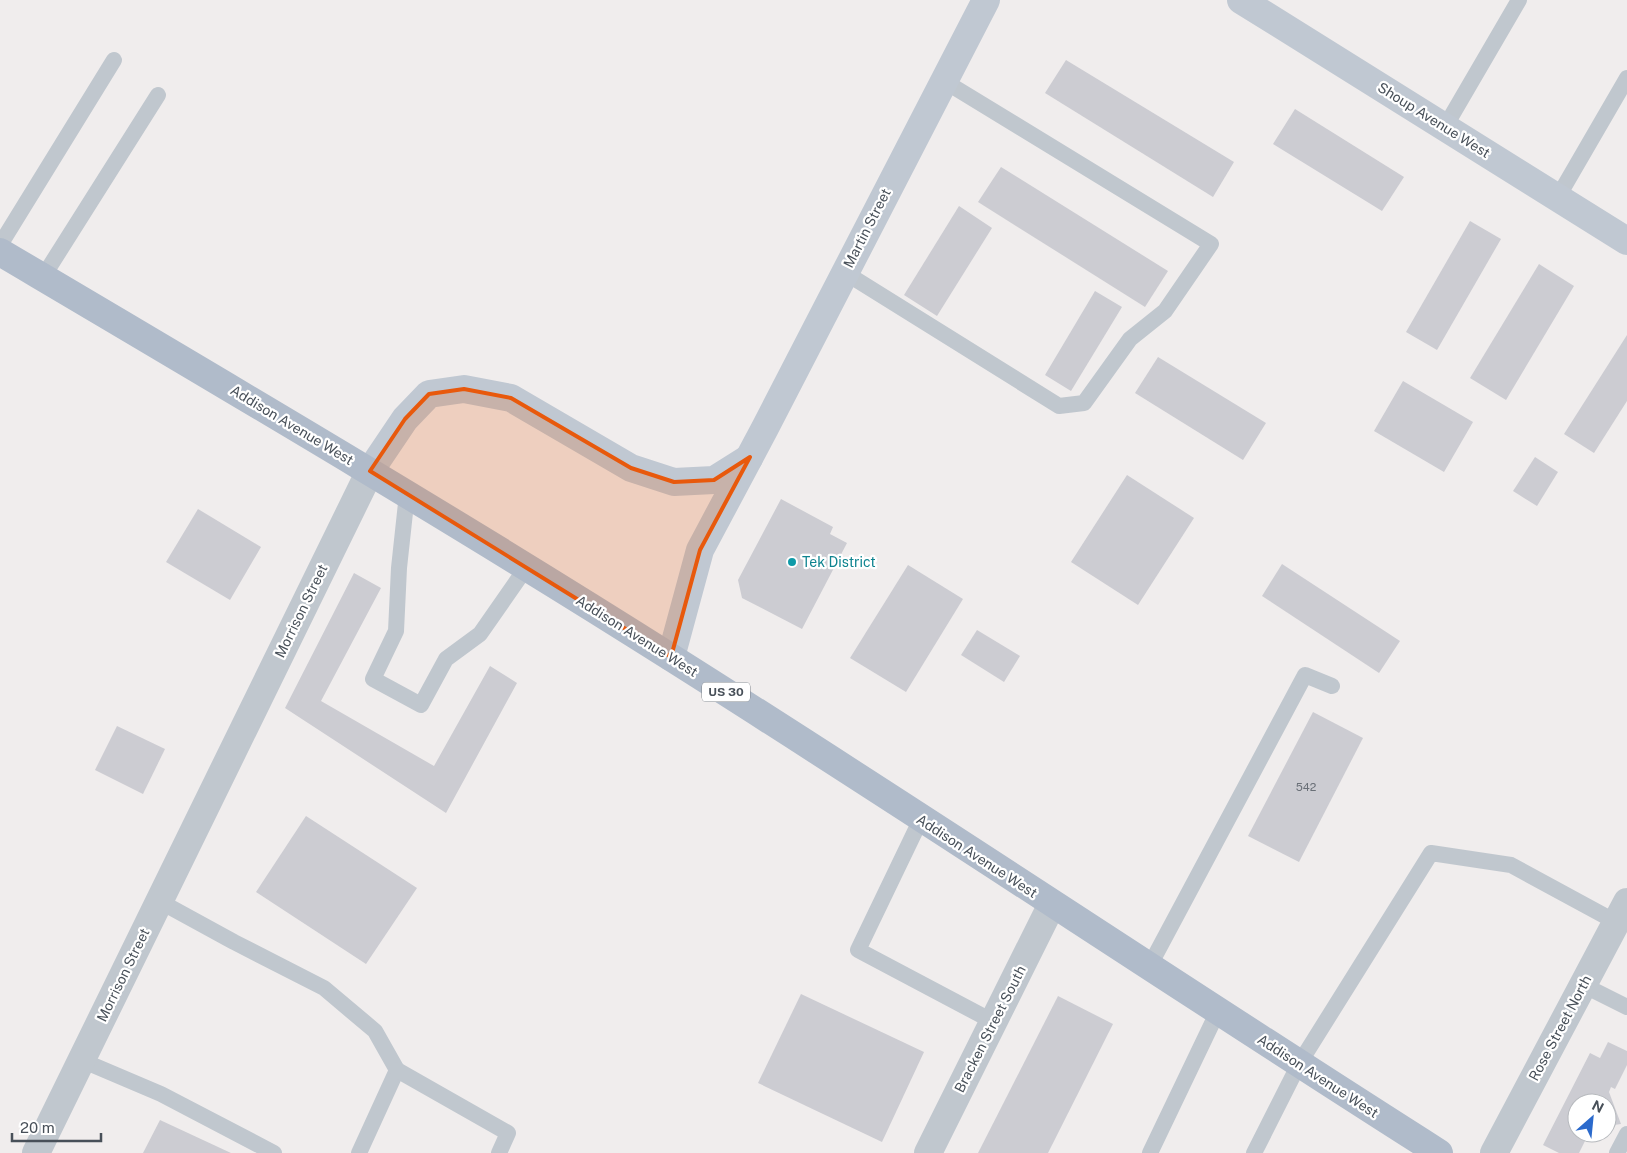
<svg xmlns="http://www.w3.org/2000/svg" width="1627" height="1153" font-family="'Public Sans',sans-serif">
	<rect width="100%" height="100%" fill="#f0eded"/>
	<g fill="#ccccd2">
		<path d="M1066,60L1234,162L1213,197L1045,93Z"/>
		<path d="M1295,109L1404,177L1382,211L1273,144Z"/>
		<path d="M1001,167L1168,271L1145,307L978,202Z"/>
		<path d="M959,206L992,228L937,316L904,295Z"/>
		<path d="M1470,221L1501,239L1437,350L1406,332Z"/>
		<path d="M1539,264L1574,286L1506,400L1470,378Z"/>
		<path d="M1095,291L1122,307L1071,391L1045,375Z"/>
		<path d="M1627,335V401L1594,453L1564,434Z"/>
		<path d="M1158,357L1266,423L1243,460L1135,393Z"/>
		<path d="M1403,381L1473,422L1444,472L1374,431Z"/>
		<path d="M1535,457L1558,472L1537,506L1513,491Z"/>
		<path d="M1127,475L1194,518L1138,605L1071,562Z"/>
		<path d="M781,499L833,527L830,534L847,543L802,629L742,598L738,580Z"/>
		<path d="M198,509L261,547L230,600L166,562Z"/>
		<path d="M1282,564L1400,641L1379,673L1262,596Z"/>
		<path d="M908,565L963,599L906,692L850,658Z"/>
		<path d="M354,573L381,588L321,701L434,766L490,666L517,683L446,813L285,708Z"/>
		<path d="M977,630L1020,656L1004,682L961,655Z"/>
		<path d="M1313,712L1363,738L1299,862L1248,836Z"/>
		<path d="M117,726L165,749L143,794L95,770Z"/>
		<path d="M306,816L417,888L366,964L256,892Z"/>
		<path d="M801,994L924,1052L882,1142L758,1083Z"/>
		<path d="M1058,996L1113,1024L1048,1153H978Z"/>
		<path d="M1608,1042L1627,1051V1065L1615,1089L1611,1087L1609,1092L1621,1124L1607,1126V1103H1577V1133H1589L1579,1153H1559L1543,1145L1590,1053L1600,1058Z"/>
		<path d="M160,1120L231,1153H143Z"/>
	</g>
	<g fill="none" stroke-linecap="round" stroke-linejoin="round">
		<g stroke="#c0c7ce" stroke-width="16">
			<path d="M1445,127L1519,0"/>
			<path d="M1558,197L1627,78"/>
			<path d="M0,245L114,60"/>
			<path d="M844,272L1059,406L1084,403L1130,339L1165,311L1211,244L944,81"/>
			<path d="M43,277L158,95"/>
			<path d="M407,494L399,568L396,631L373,679L421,705L446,659L480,634L526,568"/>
			<path d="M921,819L858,950L994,1022"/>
			<path d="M159,901L234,942L324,988L375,1031L397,1070L359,1153"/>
			<path d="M1149,967L1305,675L1332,686"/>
			<path d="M1583,985L1627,1007"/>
			<path d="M81,1060L161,1094L274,1153"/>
			<path d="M397,1070L508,1133L499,1153"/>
			<path d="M1150,1153L1218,1011"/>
			<path d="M1254,1153L1299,1064L1431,853L1511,865L1616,922"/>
			<path d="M1617,1153L1627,1134"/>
		</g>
		<g stroke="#c0c7ce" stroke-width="28">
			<path d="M36,1153L370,471"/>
			<path d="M928,1153L1052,904"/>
			<path d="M1494,1153L1627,902"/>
		</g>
		<g stroke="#c0c8d2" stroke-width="28">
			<path d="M1241,0L1627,241"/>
			<path d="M370,471L405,419L429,394L464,389L511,398L631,468L674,482L714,480L749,458"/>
			<path d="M671,657L700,550L765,428L986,0"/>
		</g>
		<path stroke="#b0bbca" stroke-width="28" d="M0,252C225,385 451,518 672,658C929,820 1182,990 1439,1153"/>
	</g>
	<path fill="#e8590c" fill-opacity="0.2" stroke="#e8590c" stroke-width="4" stroke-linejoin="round" d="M464,389L511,398L631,468L674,482L714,480L750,457L700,550L671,657L370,471L405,419L429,394Z"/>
	<circle fill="#0f9aa8" stroke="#fff" stroke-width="2" cx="792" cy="562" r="5"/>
	<g text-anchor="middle" stroke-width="4.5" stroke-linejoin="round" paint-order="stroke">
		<g font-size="11" fill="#696f77">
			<text x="1306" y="791">542</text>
		</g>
		<rect fill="#fff" stroke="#7f848b" stroke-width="1" x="702" y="682.5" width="48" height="19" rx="4"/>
		<g font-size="12" font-weight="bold" fill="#485059">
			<text x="726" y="696">US 30</text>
		</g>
		<g font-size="14" fill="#485059" stroke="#fff">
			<text transform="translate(1434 120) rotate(32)" y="5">Shoup Avenue West</text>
			<text transform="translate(867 228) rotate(-63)" y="5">Martin Street</text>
			<text transform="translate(292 425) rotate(31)" y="5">Addison Avenue West</text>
			<text transform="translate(301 611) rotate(-64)" y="5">Morrison Street</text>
			<text transform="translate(637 636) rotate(32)" y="5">Addison Avenue West</text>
			<text transform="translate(977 856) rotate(33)" y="5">Addison Avenue West</text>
			<text transform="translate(123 975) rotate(-64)" y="5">Morrison Street</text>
			<text transform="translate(1560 1028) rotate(-62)" y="5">Rose Street North</text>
			<text transform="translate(990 1029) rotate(-63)" y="5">Bracken Street South</text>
			<text transform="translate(1318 1076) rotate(33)" y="5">Addison Avenue West</text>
		</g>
		<g font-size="14" fill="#0d838f" stroke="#fff" text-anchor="start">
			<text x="802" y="567">Tek District</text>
		</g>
	</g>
	<g transform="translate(1592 1118) rotate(27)"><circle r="24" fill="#ffffff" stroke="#b6b9bd"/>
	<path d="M0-4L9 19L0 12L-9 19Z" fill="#2b6acc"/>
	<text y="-8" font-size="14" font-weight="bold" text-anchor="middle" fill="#485059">N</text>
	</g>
	<path d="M12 1133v8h89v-8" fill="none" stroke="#485059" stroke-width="2.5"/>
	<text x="20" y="1133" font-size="15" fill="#485059" stroke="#ffffff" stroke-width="4" paint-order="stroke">20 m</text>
</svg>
